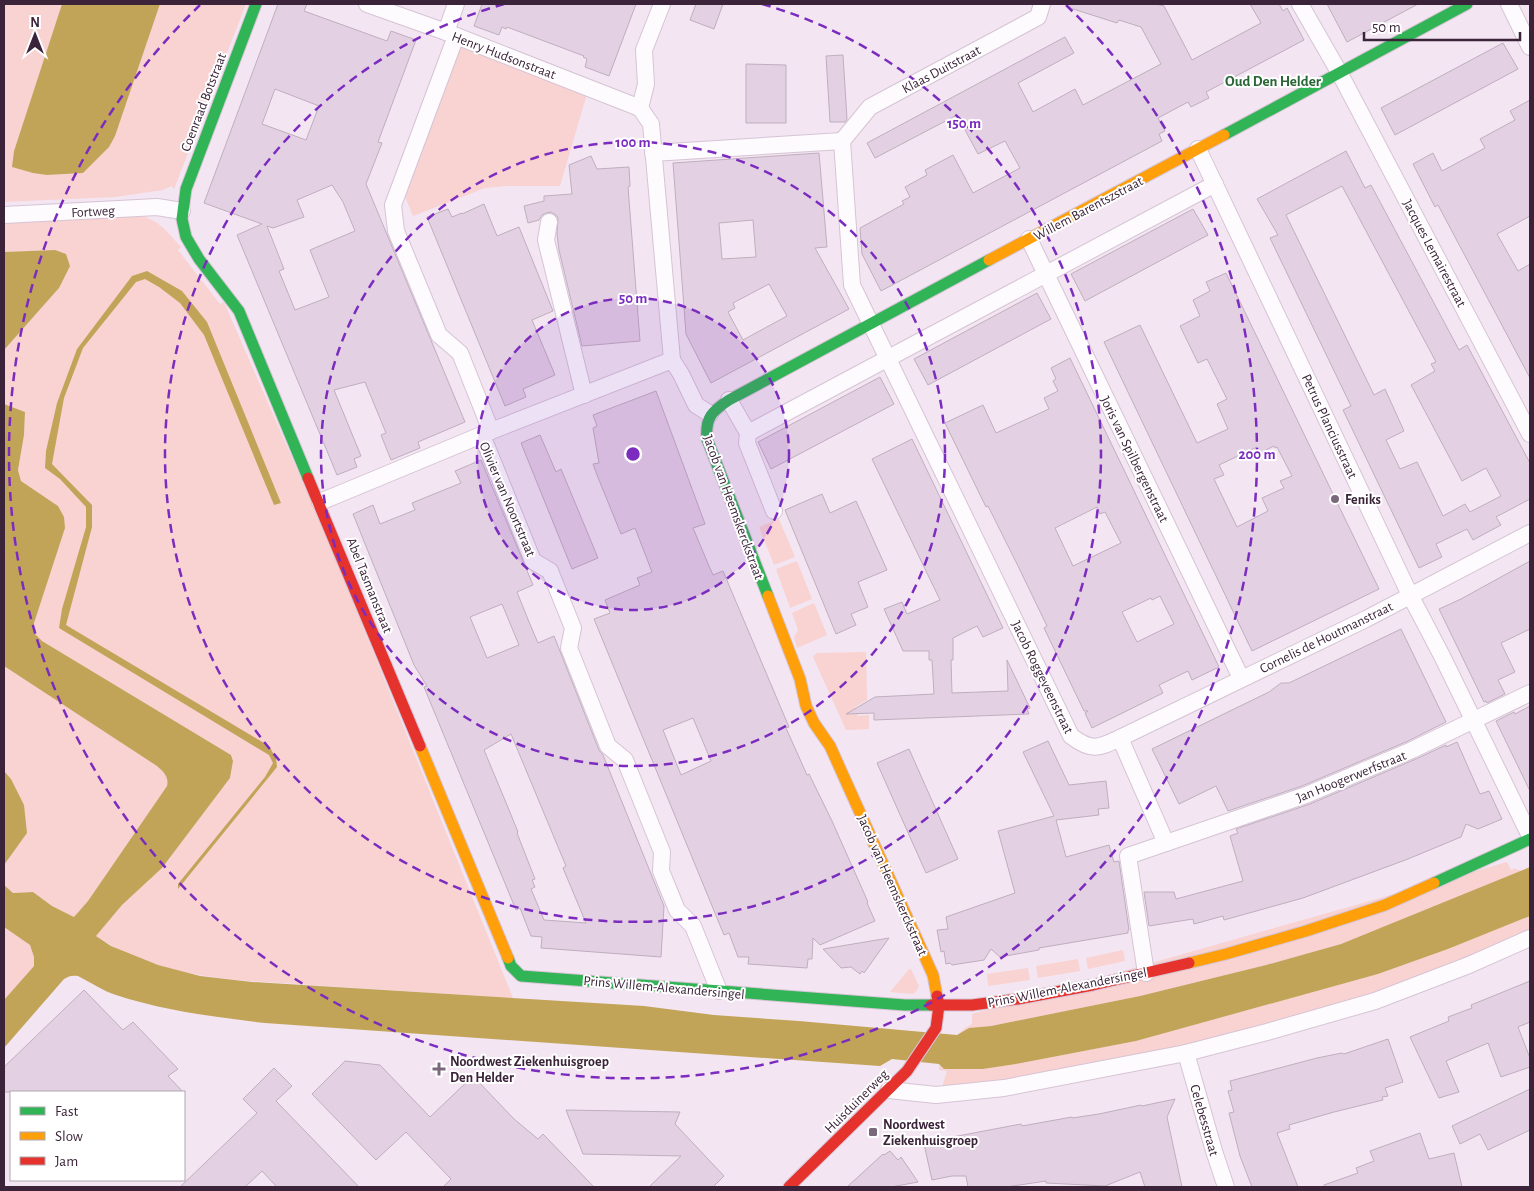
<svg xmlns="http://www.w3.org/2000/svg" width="1534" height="1191" font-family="'Alegreya Sans',sans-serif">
	<rect width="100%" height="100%" fill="#f3e6f2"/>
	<g fill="#f9d2d2">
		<path d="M4,4H62L14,151L13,167L47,175L83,173L115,135L160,4H246L174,189L172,186L163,190L115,197L4,202Z"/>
		<path d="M459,41L589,87L560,186H505L485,188L413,216L403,192Z"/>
		<path d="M132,216C135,216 140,216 144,217C159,220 171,236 181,247L178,250L220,304L224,302L330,545L513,998C451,994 389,990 327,986C247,980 166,983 96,936L122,905L162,868L230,778L233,761L231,755L42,641L34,633V623L58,506L21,481L18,470L24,435L25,412L4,404V350L59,288L55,250L4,252V222Z"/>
		<path d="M779,519L795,557L774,565L759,527Z"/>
		<path d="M797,561L812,599L790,608L776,569Z"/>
		<path d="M814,603L827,635L797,648L794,637L798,630L792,613Z"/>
		<path d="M866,652L867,700L855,707L858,716L869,715V729L846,730L813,657L814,655L817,653Z"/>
		<path d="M4,666L158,766C164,772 169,777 167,786L88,901L74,917L52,906L33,892L13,893L4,885V865L27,833L11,779L4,771Z"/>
		<path d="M1507,862L1511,870L1515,868L1516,869L1523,871L1341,944L1266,965L1140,996L991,1026L969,1028L957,1035L965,1028L972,1024V1014Z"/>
		<path d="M1530,916V931L1451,965L1375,993L1278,1021L1165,1051L1001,1085L942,1087L947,1071L939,1070V1064L944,1069H983L1016,1064L1136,1041L1378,974L1448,949Z"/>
		<path d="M4,927L30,945L34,957V966L4,1000Z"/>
		<path d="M1123,950L1125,961L1088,969L1086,958Z"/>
		<path d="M1078,959L1080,971L1038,978L1036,966Z"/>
		<path d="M1028,968L1030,980L988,986L987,974Z"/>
		<path d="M909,969H911L919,986L916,992L912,994L890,992Z"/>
	</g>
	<g fill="#c2a459">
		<path d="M62,4H160L115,136L109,147L83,173L47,175L33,173L12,167L14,151Z"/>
		<path d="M55,250L66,254L70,266L59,288L4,350V252Z"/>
		<path d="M147,271L182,291L207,322L281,503L274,505L204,335L180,303L159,287L145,279L136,282L83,348L64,398L52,464L92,505V527L66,625L269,746L276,758L277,767L178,889V884L265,777L273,763L269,755L59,628L62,609L86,527V507L60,479L45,468L46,451L57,403L77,349L132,276Z"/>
		<path d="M4,404L25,412L24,435L18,470L21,481L58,506L64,517L65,528L34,623V633L42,641L231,755L233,761L230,778L162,868L122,905L96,936L111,946L158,965L200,976L252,982L644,1006L714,1015L799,1021L957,1035L969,1028L991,1026L1140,996L1266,965L1341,944L1530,867V916L1448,949L1378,974L1136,1041L1016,1064L983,1069H944L939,1064L892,1059L880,1066L265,1023C215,1017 165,1011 116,995C103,991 90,982 78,976C72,975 69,976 64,979L4,1048V1000L34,966V957L30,945L4,927V885L13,893L33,892L52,906L74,917L88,901L167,786C169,777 164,772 157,766L4,666Z"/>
		<path d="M4,771L11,779L24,805L27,833L4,865Z"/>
	</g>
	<g fill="#e4d0e3" stroke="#bfaebe" fill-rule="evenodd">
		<path d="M278,4H307L304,11L387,41L391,31L416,40L378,142L382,143L366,184L465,422L418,442L420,448L391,460L381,435L386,433L365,382L334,390L361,456L354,459L357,467L337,475L237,235L262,224L204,203ZM275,89L319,106L306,140L262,124ZM332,185L343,202L355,231L310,250L329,297L295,310L279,271L284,269L267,226L273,228L304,217L297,200Z"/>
		<path d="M482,4H636L609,76L585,67L587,59L583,57L584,56L507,27L506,29L502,27L499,35L474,26Z"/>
		<path d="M696,4H723L714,29L690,20Z"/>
		<path d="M1068,4H1156L1164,6L1192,60L1261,23L1250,4H1279L1283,11L1287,8L1304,40L1206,92L1209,98L1191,107L1188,102L1158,118L1165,131L1159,134L1162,141L881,291L862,254L860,228L904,204L902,201L910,197L905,187L927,175L925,170L953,155L973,193L1020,168L1005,141L978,154L957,115L875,158L867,143L1065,37L1074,53L1018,83L1033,112L1075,89L1083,105L1161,64L1141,27L1119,20L1117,23L1067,7Z"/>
		<path d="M1327,4H1418L1347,42Z"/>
		<path d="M1503,43L1518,69L1395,135L1381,108Z"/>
		<path d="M843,55L847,119L845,122H830L826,56Z"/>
		<path d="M746,64L786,65V123H746Z"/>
		<path d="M1530,100V216L1497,234L1518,271L1530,264V378L1438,205L1435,207L1413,164L1433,153L1442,171L1485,148L1480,139L1515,120L1510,111Z"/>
		<path d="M1346,151L1365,188L1371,185L1459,350L1467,345L1530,463V499L1496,517L1501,525L1473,540L1467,529L1436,544L1442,557L1419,568L1343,410L1351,406L1270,238L1278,235L1257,199ZM1342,186L1436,362L1431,364L1435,371L1411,385L1462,481L1486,468L1501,496L1470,512L1465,504L1443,516L1417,462L1400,469L1386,440L1404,431L1385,389L1374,395L1286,215Z"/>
		<path d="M819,153L827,247L815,248L849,309L711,383L686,334L673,163ZM753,220L756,257L722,259L719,223ZM769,284L787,316L743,340L728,312L735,308L733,303Z"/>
		<path d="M591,156L597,169L629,167L630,186L628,187L640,341L582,346L559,250L557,234L558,218L556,215L551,212L546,213L542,215L539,220L528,223L524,206L544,201V196L572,194L569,165Z"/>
		<path d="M484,204L497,236L519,227L553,311L532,320L555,375L523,389L526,397L505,406L427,217L448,209L452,217L462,213V214Z"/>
		<path d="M1193,209L1208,235L1085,301L1071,274Z"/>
		<path d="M1226,273L1379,589L1252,651L1104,342L1140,325L1197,443L1228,429L1217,404L1227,399L1207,359L1198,363L1180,326L1200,316L1193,300L1210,291L1206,282ZM1274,446L1275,448L1277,447L1292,476L1280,481L1284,488L1262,498L1268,511L1237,527L1214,479L1224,475L1219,465L1257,447L1260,453Z"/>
		<path d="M1037,293L1051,319L928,385L914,359Z"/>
		<path d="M1070,358L1219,667L1192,680L1188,671L1159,685L1163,693L1092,728L1085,713L1088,711H1084L1044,628L1047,626L1018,566L988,506L986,507L945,423L983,405L996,433L1049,409L1044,398L1058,391L1053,381L1056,379L1051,368ZM1097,507L1100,514L1105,512L1121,543L1073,566L1055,528ZM1160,596L1174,624L1137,642L1122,612L1151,598L1152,600Z"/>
		<path d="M880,377L894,404L771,469L758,442Z"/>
		<path d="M656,391L705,524L693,528L709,566L713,575L723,571L789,727L786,728L807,775L809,774L832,821L868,902L867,903L875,921L820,945L813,938L812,959H808L807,968L748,964L749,957H738L729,933L724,935L594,619L610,613L605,600L640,585L637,578L652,572L635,528L621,534L597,475L593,464L599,463L593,428L597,426L593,415ZM693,718L711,761L681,775L663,730Z"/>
		<path d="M540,435L556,472L561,469L598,558L572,569L521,443Z"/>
		<path d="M912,439L1003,628L983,637L977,626L953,638V660H951L952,693L1008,691L1007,660L1030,708L1027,709L1029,714L874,720V713L846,714L875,697L934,694L932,660H929V651H903L884,609L902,602L907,614L940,600L872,459Z"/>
		<path d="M481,460L533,585L517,592L529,622L538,643L554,636L599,750L603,755L664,906L661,957L541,948L542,937L531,936L520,908L516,910L424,687L427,686L414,665L353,514L373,505L380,524L415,510L412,503L461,483L455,471ZM502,604L519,645L487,658L470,617ZM511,734L566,866L563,868L586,923L544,920L531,889L535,887L532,880L535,879L517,833L518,832L507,805L484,750Z"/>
		<path d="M822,494L830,513L856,501L887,570L858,582L868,607L851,614L856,625L836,634L785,510Z"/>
		<path d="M1530,561V629L1501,643L1515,672L1498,680L1505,694L1487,703L1486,701L1484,702L1439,609L1461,599Z"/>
		<path d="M1401,629L1446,722L1408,741L1302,786L1228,811L1216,786L1179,804L1152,749L1269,692L1281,683H1289Z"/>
		<path d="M1530,706V791L1496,721L1514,712L1515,714Z"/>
		<path d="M1048,741L1069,785L1106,781L1109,808L1098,809L1099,815L1056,820L1066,857L1109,845L1114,862L1119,861L1129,930H1128V933L1039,948V950L1000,957L991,949L984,960L952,965L950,963L946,964L944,951L941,952L937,930L948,929L946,917L1015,893L998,831L1054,816L1023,752Z"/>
		<path d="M1457,742L1480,794L1489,791L1502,819L1478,829L1466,824L1461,837L1408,859L1303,898L1224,920L1223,916L1194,924L1193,919L1149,926L1144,892H1174L1176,899L1243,881L1230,836L1238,833L1236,829L1310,804L1416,759L1446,745V747Z"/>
		<path d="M909,749L958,859L926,873L877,763Z"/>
		<path d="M889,938L864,973L862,971L860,974L851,967L841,968L823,949Z"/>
		<path d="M1530,981V1022L1518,1027L1530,1058V1067L1501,1077L1488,1043L1446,1061L1459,1092L1439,1098L1410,1037L1449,1021L1448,1017L1472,1008L1471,1005Z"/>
		<path d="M84,990L123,1030L133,1022L178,1069L168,1076L183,1092H4V1067Z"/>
		<path d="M1388,1039L1403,1082L1385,1088L1388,1096L1382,1097L1383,1100L1334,1112L1289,1125L1290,1129L1277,1133L1298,1187H1252L1240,1156L1229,1113L1234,1112L1228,1091L1232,1090L1230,1081L1317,1058L1342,1053L1344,1054Z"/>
		<path d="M345,1061L380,1065L430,1117L473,1076L514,1119L538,1139L543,1134L594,1187H443L451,1179L406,1132L376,1160L312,1094Z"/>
		<path d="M274,1068L292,1086L276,1101L359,1187H277L262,1171L245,1187H180L257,1113L243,1099Z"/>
		<path d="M1530,1089V1130L1488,1150L1480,1134L1460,1144L1452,1126Z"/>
		<path d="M1175,1099L1167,1117L1182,1187H1145L1140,1172L1105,1186L1046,1183V1181L1006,1187H968L966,1176H952L932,1180L924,1144H926V1142L1021,1124L1022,1126L1072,1117V1118L1099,1114L1141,1105L1142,1106Z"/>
		<path d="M566,1110L680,1112L675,1124L724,1176L713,1187H649L681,1156L583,1154Z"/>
		<path d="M1420,1133L1429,1159L1454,1153L1462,1187H1324V1185L1358,1173L1356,1168L1374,1161L1370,1151Z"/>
		<path d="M890,1151L898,1160L901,1157L918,1182L891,1187H847L883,1154L884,1155Z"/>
	</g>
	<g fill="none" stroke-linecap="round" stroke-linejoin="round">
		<g stroke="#d6c4d5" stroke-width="18">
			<g id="street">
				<path d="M367,4L446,32L640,108"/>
				<path d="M1300,4L1339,72L1530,434"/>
				<path d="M1509,4L1530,47"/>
				<path d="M446,32L456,4"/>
				<path d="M456,36L393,205L396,231L439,335L460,353L491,431"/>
				<path d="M640,108L651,124L672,360L681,374L696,405L710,414"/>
				<path d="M640,108L646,84L644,50L662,4"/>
				<path d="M842,141L852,285L1071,736C1092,752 1099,748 1120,738L1366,619L1530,533"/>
				<path d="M842,141L870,107L1038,17L1042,4"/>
				<path d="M1198,149L1410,595L1442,656L1530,836"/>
				<path d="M653,153L842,141"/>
				<path d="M4,215L157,207L182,211"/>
				<path d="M549,222L546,240L584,395"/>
				<path d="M1029,239L1241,678"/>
				<path d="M729,400L748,433L747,443L774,511"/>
				<path d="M748,433L1215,184"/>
				<path d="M482,435L533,561L550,571L573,628L569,648L608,746L625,760L662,852L661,871L677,910L693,926L719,991"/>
				<path d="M320,502L491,431L672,360"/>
				<path d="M1120,738L1166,843L1128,856L1146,973"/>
				<path d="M1166,843L1306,795L1412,750L1530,693"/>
				<path d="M1186,1053L1214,1151L1226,1187"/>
				<path d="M889,1090L936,1095L1004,1088L1186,1053L1267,1032L1375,1001L1469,965L1530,938"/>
			</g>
		</g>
		<g stroke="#d6c4d5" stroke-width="13">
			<g id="fast">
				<path d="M256,4L186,189L182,219L186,237L199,259L239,311L308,478"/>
				<path d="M1224,135L1467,4"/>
				<path d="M768,596L707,439C705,418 712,411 729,400L989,260"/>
				<path d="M1434,883L1530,839"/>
				<path d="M508,958L511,966L521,976L905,1005H931"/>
			</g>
		</g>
		<g stroke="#d6c4d5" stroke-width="13">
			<g id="slow">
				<path d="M989,260L1224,135"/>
				<path d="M768,596L800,679L806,706L814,723L830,746L933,975L937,996"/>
				<path d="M420,746L508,958"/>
				<path d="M1189,963L1226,954L1306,931L1385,905L1434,883"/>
			</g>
		</g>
		<g stroke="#d6c4d5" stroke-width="13">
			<g id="jam">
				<path d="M308,478L420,746"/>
				<path d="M931,1005H972L1018,999L1093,985L1189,963"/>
				<path d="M789,1187L907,1071L936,1028L939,1005L937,996"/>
			</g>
		</g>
		<use href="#street" stroke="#fdfbfd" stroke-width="16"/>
		<use href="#fast" stroke="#30b455" stroke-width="11"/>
		<use href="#slow" stroke="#ff9f0a" stroke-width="11"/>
		<use href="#jam" stroke="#e5322d" stroke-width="11"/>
	</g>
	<circle cx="633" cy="454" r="156" fill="#7b2cbf" fill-opacity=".12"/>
	<g fill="none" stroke="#7b2cbf" stroke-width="2.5" stroke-dasharray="9 6">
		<circle cx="633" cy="454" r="156"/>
		<circle cx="633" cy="454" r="312"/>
		<path d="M762 4A468 468 0 1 1 504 4"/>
		<path d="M1066 5A624 624 0 1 1 200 5"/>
	</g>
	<g fill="#7b687a" stroke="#fff" stroke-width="2">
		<circle cx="1335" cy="499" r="5"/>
		<path d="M436.5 1061.5h5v5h5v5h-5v5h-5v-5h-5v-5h5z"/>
		<rect x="868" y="1127" width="10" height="10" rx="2.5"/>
	</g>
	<g text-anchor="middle" stroke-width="4" stroke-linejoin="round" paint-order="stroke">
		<g font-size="14" fill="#3b243a" stroke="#fff">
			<text transform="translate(504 55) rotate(21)" y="5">Henry Hudsonstraat</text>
			<text transform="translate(941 69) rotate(-28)" y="5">Klaas Duitstraat</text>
			<text transform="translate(203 102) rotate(-69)" y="5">Coenraad Botstraat</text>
			<text transform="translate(1088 208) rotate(-28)" y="5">Willem Barentszstraat</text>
			<text transform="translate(93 211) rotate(-3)" y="5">Fortweg</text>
			<text transform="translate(1435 253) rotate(62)" y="5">Jacques Lemairestraat</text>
			<text transform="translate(1330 426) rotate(65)" y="5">Petrus Planciusstraat</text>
			<text transform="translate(1135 459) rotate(64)" y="5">Joris van Spilbergenstraat</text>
			<text transform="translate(508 499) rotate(67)" y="5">Olivier van Noortstraat</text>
			<text transform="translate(734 507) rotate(70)" y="5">Jacob van Heemskerckstraat</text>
			<text transform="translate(370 585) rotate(68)" y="5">Abel Tasmanstraat</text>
			<text transform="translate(1326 637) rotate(-26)" y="5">Cornelis de Houtmanstraat</text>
			<text transform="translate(1043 677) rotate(64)" y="5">Jacob Roggeveenstraat</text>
			<text transform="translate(1351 776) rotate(-22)" y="5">Jan Hoogerwerfstraat</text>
			<text transform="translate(893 885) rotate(66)" y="5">Jacob van Heemskerckstraat</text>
			<text transform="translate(664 987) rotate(5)" y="5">Prins Willem-Alexandersingel</text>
			<text transform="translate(1067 987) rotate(-11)" y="5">Prins Willem-Alexandersingel</text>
			<text transform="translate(856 1101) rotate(-45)" y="5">Huisduinerweg</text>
			<text transform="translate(1205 1120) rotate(74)" y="5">Celebesstraat</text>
		</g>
		<g font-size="14" font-weight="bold" fill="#3b243a" stroke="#fff" text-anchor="start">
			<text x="1345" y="504">Feniks</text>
			<text x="450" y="1066">Noordwest Ziekenhuisgroep<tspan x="450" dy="16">Den Helder</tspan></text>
			<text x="883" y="1129">Noordwest<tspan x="883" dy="16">Ziekenhuisgroep</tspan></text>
		</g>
		<g font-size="15" font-weight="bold" fill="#286636" stroke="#fff">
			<text x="1273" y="86">Oud Den Helder</text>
		</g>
	</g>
	<circle cx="633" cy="454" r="8" fill="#7b2cbf" stroke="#fff" stroke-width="2.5"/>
	<g font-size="15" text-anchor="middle" font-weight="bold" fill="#7b2cbf" stroke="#fff" stroke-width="4" stroke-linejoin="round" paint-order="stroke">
		<text x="964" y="128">150 m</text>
		<text x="633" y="147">100 m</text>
		<text x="633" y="303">50 m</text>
		<text x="1257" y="459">200 m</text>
	</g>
	<rect width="1534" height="1191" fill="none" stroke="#3b243a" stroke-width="10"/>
	<rect x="10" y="1091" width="175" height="90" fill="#ffffff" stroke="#b1a7b0"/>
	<rect x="20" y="1107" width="25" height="8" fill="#30b455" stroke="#b1a7b0"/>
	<text x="55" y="1116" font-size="15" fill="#3b243a">Fast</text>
	<rect x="20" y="1132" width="25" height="8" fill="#ff9f0a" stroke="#b1a7b0"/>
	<text x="55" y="1141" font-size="15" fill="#3b243a">Slow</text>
	<rect x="20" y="1157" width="25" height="8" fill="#e5322d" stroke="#b1a7b0"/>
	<text x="55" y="1166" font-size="15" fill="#3b243a">Jam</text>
	<g transform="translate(35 35)" stroke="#ffffff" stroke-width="4" paint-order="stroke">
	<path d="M0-4L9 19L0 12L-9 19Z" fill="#3b243a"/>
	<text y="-8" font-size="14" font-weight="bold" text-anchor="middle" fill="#3b243a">N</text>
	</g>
	<path d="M1364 32v8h156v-8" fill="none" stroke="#3b243a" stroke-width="2.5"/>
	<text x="1372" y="32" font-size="15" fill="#3b243a" stroke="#ffffff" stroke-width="4" paint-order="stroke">50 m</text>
</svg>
